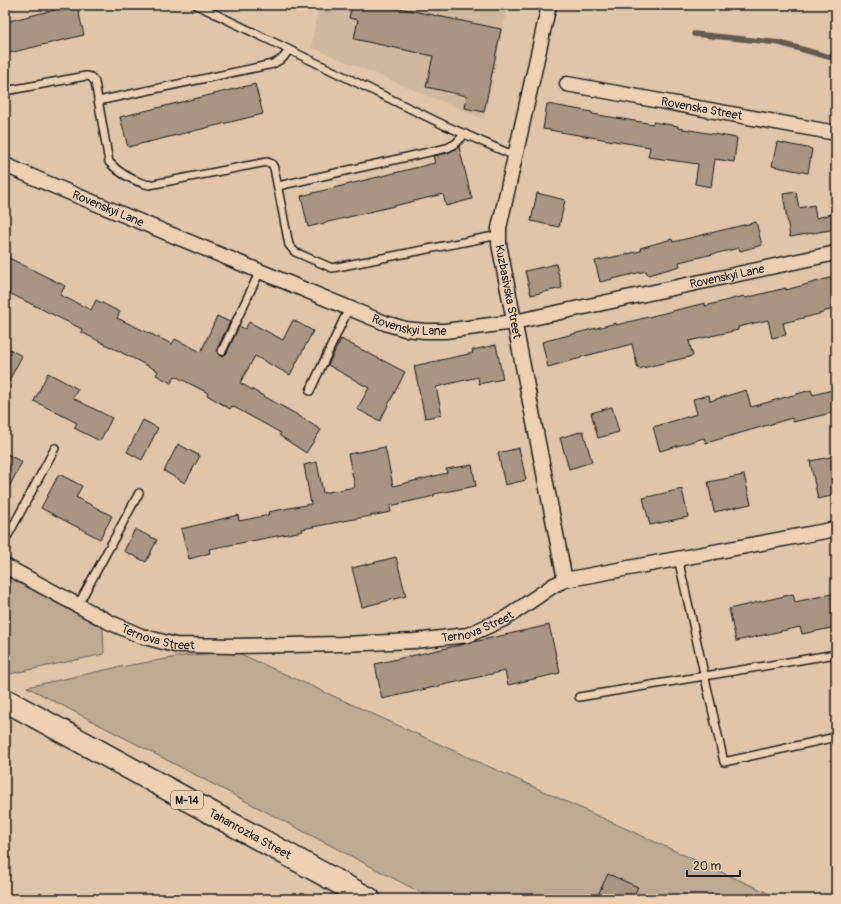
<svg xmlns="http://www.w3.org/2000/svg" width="841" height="904" font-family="Pangolin,sans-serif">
	<rect width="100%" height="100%" fill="#e0c5ab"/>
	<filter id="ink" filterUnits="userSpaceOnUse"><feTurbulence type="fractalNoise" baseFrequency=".025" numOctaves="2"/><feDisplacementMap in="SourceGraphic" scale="8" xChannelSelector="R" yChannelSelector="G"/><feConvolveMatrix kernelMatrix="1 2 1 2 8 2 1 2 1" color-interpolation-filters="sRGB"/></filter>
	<g filter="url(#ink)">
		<path fill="#d0b79f" d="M319,5H508L484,119L311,47Z"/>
		<g fill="#c0a993" stroke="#6e6258">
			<path d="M5,575L103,628L104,654L5,675Z"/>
			<path d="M234,651L781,899H433L27,687L114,668L183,656Z"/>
		</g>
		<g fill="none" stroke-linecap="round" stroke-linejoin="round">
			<path stroke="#655a50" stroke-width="5.5" d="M694,34L780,43L836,59"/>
		</g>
		<g fill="#aa9583" stroke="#1c1c1c">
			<path d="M74,5H77L84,35L5,54V22Z"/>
			<path d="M352,5H384L501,29L484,112L465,108L467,96L426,87L433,56L354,39L358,20L349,18Z"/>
			<path d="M255,84L263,114L128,147L120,117Z"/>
			<path d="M547,104L592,112V114L653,124V122L678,126V128L737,138L734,162L715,159L711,187L695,184L698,164L648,157L650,147L543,129Z"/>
			<path d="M777,142L812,149L808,173L772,166Z"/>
			<path d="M459,147L472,199L446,206L443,194L308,227L301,196L435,163L433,156L448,153Z"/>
			<path d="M796,192L799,208L814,205L816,218L836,213V229L790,237L783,194Z"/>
			<path d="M537,193L565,200L559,227L531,221Z"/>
			<path d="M756,222L762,245L740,251L739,248L679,262L680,266L648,275L646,271L600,282L595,261L641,251L640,248L672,239L673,242Z"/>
			<path d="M5,256L65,286L60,295L91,310L96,300L120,312L117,318L172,344L175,339L201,352L217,316L230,322L217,349L218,354L222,356L227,353L239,326L245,329L249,322L283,340L293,320L313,331L290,375L255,356L240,383L296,414L321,430L306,453L279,435L281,433L232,406L230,409L207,395L208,393L175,376L171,383L156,375L158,371L81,332L82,329L5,291Z"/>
			<path d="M556,264L562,288L531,295L525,271Z"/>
			<path d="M833,277L836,289V308L823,312V313L783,323L786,335L772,338L768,320L738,327V330L689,341L693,356L638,369L632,344L581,357V358L548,367L542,342L616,323V325L705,303V306L744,296L745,298L786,288V290Z"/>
			<path d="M341,339L405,372L380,421L357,409L369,388L328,365Z"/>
			<path d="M496,345L503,379L479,384L478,377L436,387L442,415L425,418L414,366L473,353L472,350Z"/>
			<path d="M5,347L22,356L5,388Z"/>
			<path d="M48,373L78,389L73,398L112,418L100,441L74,428L77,423L34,401Z"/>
			<path d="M836,389V412L793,422L792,418L706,443L704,438L660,451L653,427L697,414L693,399L709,395L710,401L746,390L751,407L811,390L813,395Z"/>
			<path d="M612,407L619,432L598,438L591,413Z"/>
			<path d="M143,420L158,428L142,460L127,452Z"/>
			<path d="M583,431L592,462L569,469L560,438Z"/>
			<path d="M178,444L200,456L185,483L164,471Z"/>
			<path d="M385,447L393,486L447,473L446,469L472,465L476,486L434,494V496L390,506L391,512L302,529L303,531L209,549L210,553L189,559L181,529L238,515L239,521L269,515L268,512L311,504L304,465L317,462L323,493L355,487L348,454Z"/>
			<path d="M519,448L526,480L505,485L498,453Z"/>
			<path d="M5,453L22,462L5,495Z"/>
			<path d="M836,456V495L818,499L810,461Z"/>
			<path d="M59,474L82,486L76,497L112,516L100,539L41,508Z"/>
			<path d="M744,475L751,504L714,512L708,482Z"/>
			<path d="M682,489L688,517L650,525L643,498Z"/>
			<path d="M135,529L157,540L146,562L124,551Z"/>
			<path d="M396,557L406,596L362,607L352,568Z"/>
			<path d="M836,593V627L802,634L800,627L736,641L729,609L793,594L795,602Z"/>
			<path d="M549,625L560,673L508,685L505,671L382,699L375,664Z"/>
			<path d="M608,874L638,887L632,899H596Z"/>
		</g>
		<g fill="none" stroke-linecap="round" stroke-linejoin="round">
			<g stroke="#1c1c1c" stroke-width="10">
				<g id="lane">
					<path d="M197,5L444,125L515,156"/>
					<path d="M5,91L86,76L91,77L95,82L109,162C120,174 133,181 149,185L267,162L272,164L274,168L289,245L295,252L332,268L499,235"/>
					<path d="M98,101L273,64L283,58L289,50"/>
					<path d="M278,186L447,148L455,144L465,134"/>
					<path d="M222,351L260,271"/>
					<path d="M310,391L349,308"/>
					<path d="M5,541L55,448"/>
					<path d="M678,558L724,762L836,737"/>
					<path d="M78,605L139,493"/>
					<path d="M579,697L836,654"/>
				</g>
			</g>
			<g stroke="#1c1c1c" stroke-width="17">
				<g id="street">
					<path id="s1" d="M549,5L499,228V244L565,580"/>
					<path id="s2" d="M567,84L836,133"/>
					<path id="s3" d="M5,165L49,184L385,323L405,329L425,331H445L514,322L836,253"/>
					<path id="s4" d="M5,566L109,622L141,636L175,645L234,646L342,644L414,641L468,635L506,618L554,585L565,580L836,529"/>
				</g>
			</g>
			<g stroke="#1c1c1c" stroke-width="25">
				<g id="highway">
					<path id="s5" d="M5,700L369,899"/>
				</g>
			</g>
			<use href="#lane" stroke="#edd0b4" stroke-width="7"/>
			<use href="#street" stroke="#edd0b4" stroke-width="14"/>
			<use href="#highway" stroke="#edd0b4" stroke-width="22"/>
		</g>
	</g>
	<g text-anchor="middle" stroke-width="3.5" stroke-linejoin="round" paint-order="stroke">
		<rect fill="#edd0b4" stroke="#5b524a" stroke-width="1" x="171" y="791" width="32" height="18" rx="3"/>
		<g font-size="11" font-weight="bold" fill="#1c1c1c">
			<text x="187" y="804">М-14</text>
		</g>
		<g font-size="12" fill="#1c1c1c" stroke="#edd0b4">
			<text dy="4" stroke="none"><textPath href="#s2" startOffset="137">Rovenska Street</textPath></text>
			<text dy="4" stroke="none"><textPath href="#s3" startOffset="112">Rovenskyi Lane</textPath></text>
			<text dy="4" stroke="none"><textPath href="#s3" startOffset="760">Rovenskyi Lane</textPath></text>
			<text dy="4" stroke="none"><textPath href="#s1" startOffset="293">Kuzbasivska Street</textPath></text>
			<text dy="4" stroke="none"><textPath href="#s3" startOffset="436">Rovenskyi Lane</textPath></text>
			<text dy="4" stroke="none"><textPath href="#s4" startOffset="493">Ternova Street</textPath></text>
			<text dy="4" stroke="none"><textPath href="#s4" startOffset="170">Ternova Street</textPath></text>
			<text dy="4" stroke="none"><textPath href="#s5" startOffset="279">Tahanrozka Street</textPath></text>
		</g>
	</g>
	<rect width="841" height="904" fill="none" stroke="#edd0b4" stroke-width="20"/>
	<rect x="10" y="10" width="821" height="884" fill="none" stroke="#1c1c1c" stroke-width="1.5" filter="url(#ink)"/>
	<path d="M687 870v6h53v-6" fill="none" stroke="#1c1c1c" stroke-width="2"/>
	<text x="693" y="870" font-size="12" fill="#1c1c1c" stroke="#edd0b4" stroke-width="3" paint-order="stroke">20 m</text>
</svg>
